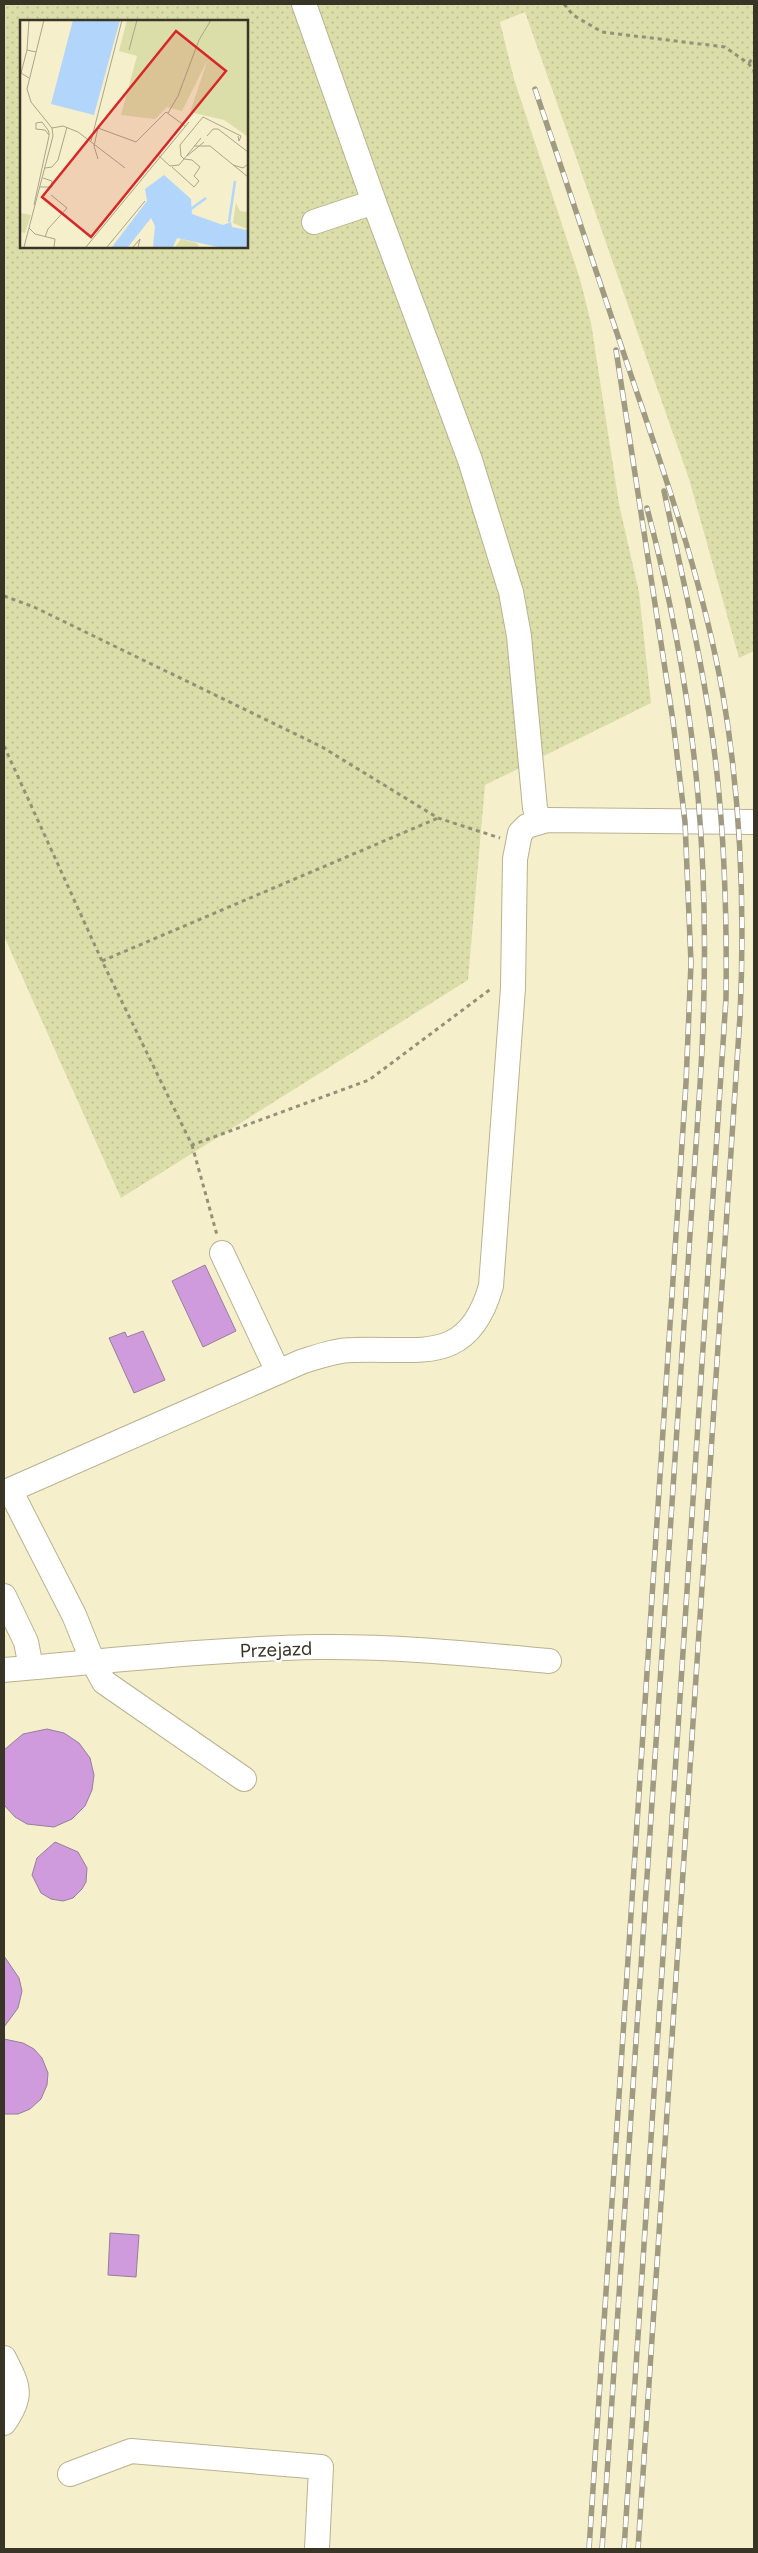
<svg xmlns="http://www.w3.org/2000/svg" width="758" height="2553" font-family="Figtree,sans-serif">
	<defs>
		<pattern id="grass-dots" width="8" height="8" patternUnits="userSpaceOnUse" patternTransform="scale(1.25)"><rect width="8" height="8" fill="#dbdea8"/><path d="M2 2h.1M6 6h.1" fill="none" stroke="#bdbf91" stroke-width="1.8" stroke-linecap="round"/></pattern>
	</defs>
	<rect width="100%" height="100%" fill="#f6efcc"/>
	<path fill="url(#grass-dots)" fill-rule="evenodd" d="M4,4H754V651L739,658L689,479L525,12L500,22L514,79L580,279L591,323L619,504L639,592L651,703L485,785L468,980L121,1198L4,936ZM21,21H246V246H21Z"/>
	<g fill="#cf9bdd" stroke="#947f9a">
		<path d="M205,1265L236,1331L203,1347L172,1281Z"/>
		<path d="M143,1331L165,1380L134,1393L109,1338L125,1332L127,1337Z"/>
		<path d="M47,1729L64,1733L79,1743L90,1758L94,1775L92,1790L85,1806L72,1819L54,1827L27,1824L15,1817L4,1805V1750L23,1734Z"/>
		<path d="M55,1842L78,1852L87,1868L86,1882L82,1889L73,1898L63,1901L51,1899L41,1893L32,1875L37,1858Z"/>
		<path d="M4,1956L19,1978L22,1991L18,2008L4,2027Z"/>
		<path d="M4,2039L23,2043L34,2049L42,2058L48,2073L47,2085L41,2099L30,2109L18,2114H4Z"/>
		<path d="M110,2233L139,2235L136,2277L108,2275Z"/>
	</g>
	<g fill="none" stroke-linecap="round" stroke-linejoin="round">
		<g stroke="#b9b290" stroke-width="26">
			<g id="minor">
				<path d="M304,4L374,202L470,460L511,592L519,636L535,808L539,821"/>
				<path d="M314,222L374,202"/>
				<path d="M222,1253L278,1372"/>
				<path d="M4,1596L26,1642L31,1667"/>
				<path d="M4,1670C108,1661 213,1649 318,1647C395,1646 472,1654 549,1661"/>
				<path d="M244,1779L104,1682L93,1662L74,1615L10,1490L301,1362C317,1357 335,1350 353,1350C419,1347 468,1367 491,1286L513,988L515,859L520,833L527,826L547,820L754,822"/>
				<path d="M4,2358C18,2386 24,2395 4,2423"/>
				<path d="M70,2474L131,2451L321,2467L317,2549"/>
			</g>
		</g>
		<g stroke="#959078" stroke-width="3" stroke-dasharray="4 4" stroke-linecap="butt">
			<path d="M564,4L573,15L602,32L725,47L749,64L754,71"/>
			<path d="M749,63L754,56"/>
			<path d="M4,596L34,607L322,747L438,818L500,838"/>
			<path d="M4,746L102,961L192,1145L369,1080L492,988"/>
			<path d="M102,961L438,818"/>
			<path d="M192,1145L217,1235"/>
		</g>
		<use href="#minor" stroke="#fff" stroke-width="24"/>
		<g stroke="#9f9a81" stroke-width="5.5">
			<g id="rail">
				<path d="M535,89C568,186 600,284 633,381C668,484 704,587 723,695C741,801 745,908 740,1016L638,2549"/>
				<path d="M589,2549L686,1083L691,963L685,822L673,721L616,350"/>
				<path d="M602,2549L700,1085C713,883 699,704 647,508"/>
				<path d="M624,2549L726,998C727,923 725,849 717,774C707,679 684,585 664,491"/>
			</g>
		</g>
		<use href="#rail" stroke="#fff" stroke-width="4" stroke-dasharray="11" stroke-linecap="butt"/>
	</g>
	<g text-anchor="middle" stroke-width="4.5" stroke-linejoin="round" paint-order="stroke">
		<g font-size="19" fill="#383527" stroke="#fff">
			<text transform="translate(276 1649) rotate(-2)" y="7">Przejazd</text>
		</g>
	</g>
	<g transform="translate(20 20)">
		<rect width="228" height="228" fill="#f6efcc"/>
		<path d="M107,0H227V116L204,100L170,92L188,39L162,91L147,87L135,99L101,95L117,36L99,31ZM216,183L220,191L227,192V209L213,203ZM1,193L11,195L5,213L0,212ZM161,219L177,223L179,227H155Z" fill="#dbdea8"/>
		<path d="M53,0H100L74,95L31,84ZM144,155L171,179L172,194L203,205L211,202L212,207L227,210V227H198L157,218L153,227H133L135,206L131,198L108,227H92L127,181L125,169Z" fill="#b2d5fb"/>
		<path fill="none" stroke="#b2d5fb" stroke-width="2.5" d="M171,189L186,178M209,202L215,161"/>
		<path fill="none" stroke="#aaa58a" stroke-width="1" d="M7,30L9,0M109,30L117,0M9,58L1,53L7,30L16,32M148,93L158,76L179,20L191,0M32,108L43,106L58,112L105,148M187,116L193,109H198L228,132M181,118L164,139L161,136L160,125L183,97L221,116L219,121L218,116M71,121L102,0M174,126H190L228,157M138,135L150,146L159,145L164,139L172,140L180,147L174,156L179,161L174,167L152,147M167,136L184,122M78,139L74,126L78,108L116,122L146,92L165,106M213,145L223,148L228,144M25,148L32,147L38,140L47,107M20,167H32V161L23,158M14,185L29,116V113L28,110L22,102L16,103V109L25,110L29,115M9,208L15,214L35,219L34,227M25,217L28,209L47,188L31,175M4,227L33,116L32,108L11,82L7,69L24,0M66,227L169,102M87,227L125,181M113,227L120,219L118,227"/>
		<path fill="#d62828" fill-opacity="0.15" stroke="#d62828" stroke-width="2.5" d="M156,11L206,51L71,217L22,177Z"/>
		<rect width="228" height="228" fill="none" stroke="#383527" stroke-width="2.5"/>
	</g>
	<rect width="758" height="2553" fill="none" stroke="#383527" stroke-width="10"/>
</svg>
